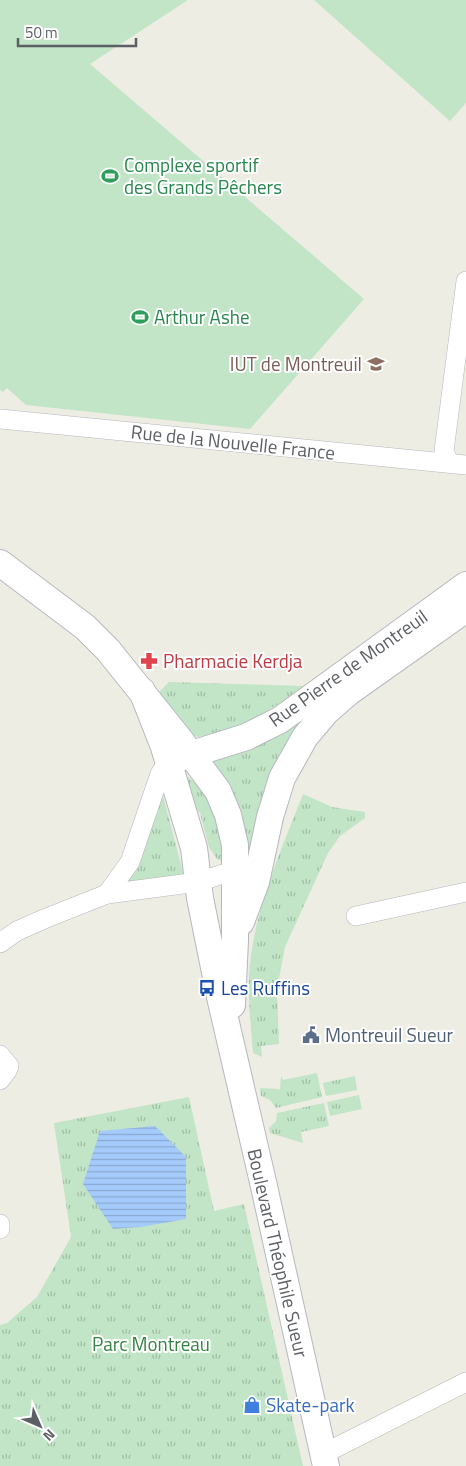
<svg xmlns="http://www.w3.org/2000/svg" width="466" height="1466" font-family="'Titillium Web',sans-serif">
	<defs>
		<pattern id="grass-tufts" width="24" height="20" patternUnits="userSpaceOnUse" patternTransform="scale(1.25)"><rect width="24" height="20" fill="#c1e5c6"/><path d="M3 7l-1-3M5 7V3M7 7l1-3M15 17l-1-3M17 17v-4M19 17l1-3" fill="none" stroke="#a0bda4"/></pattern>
		<pattern id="water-rules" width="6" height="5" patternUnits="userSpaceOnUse" patternTransform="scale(1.25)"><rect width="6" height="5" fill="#a5cbfd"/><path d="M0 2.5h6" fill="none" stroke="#8aa8d0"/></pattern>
	</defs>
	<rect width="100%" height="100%" fill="#eeede4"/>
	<g fill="url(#grass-tufts)">
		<path d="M169,682L304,686C283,701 214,751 188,733C182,728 165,700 159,692Z"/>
		<path d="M326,699L263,806L249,852L242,814L233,793L210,758Z"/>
		<path d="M188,777L203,789L216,807L226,862L217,859L209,847L200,813L188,798L182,779Z"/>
		<path d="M162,792L184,876L122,884Z"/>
		<path d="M303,794L332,807L365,812V818L340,836L328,853L285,947L277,989L279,1044L261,1046L262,1057L253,1053C251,1027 248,1002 249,976C252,916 281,850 303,794Z"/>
		<path d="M317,1073L322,1097L276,1108L270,1100L261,1096L260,1088L280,1089L281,1076L283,1080Z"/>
		<path d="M355,1076L357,1090L326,1096L323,1083Z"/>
		<path d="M359,1095L362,1109L330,1116L327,1102Z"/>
		<path d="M189,1097L214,1211L244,1204L303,1466H0V1325L7,1323L37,1297L71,1237L54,1123Z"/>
		<path d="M324,1103L329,1126L301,1132L303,1143L270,1133L269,1128L276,1121L277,1113Z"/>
	</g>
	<g fill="#c1e5c6">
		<path d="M0,0H188L90,64L364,299L250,429L26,405L7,388L3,392L0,390Z"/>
		<path d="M314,0H466V103L450,121Z"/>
	</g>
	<path fill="url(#water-rules)" d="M155,1126L186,1157V1219L141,1227L113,1229L83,1184L100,1131Z"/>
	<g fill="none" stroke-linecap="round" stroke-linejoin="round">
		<g stroke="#b5b6bb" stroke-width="20">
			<g id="street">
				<path d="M0,419L466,465"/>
				<path d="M449,463L444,451L466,281"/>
				<path d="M107,894L130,862L160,774L168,762"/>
				<path d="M356,916L466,892"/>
				<path d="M0,943L17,931L44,919L107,894L198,882L223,874"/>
				<path d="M0,1055L9,1066L7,1071L0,1080"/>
				<path d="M0,1224V1229"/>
				<path d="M323,1454L466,1382"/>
			</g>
		</g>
		<g stroke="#b6b8be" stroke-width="28">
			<g id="secondary">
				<path d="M0,563L85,627L108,650L181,741L218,791L228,815L235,845V940L232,1005"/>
				<path d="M142,691L164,747L194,848L200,898L220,997L263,1182L326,1466"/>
				<path d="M176,759L246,737L280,720L466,585"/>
				<path d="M241,922L256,882L270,817L282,778L305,737L326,712L349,692L466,609"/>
			</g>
		</g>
		<use href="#street" stroke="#fff" stroke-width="19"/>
		<use href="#secondary" stroke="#fff" stroke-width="26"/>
	</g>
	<defs>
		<g id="stadium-bare" transform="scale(1.35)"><path d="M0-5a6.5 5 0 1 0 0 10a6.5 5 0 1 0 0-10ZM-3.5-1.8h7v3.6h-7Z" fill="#2e9e5b" stroke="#fff" stroke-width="2.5" paint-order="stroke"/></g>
		<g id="university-bare" transform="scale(1.35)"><path d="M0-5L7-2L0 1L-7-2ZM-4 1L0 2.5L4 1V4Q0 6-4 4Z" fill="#8d6e63" stroke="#fff" stroke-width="2.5" paint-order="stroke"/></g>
		<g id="pharmacy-bare" transform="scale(1.35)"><path d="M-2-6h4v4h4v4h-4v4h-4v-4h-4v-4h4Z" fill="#e0444e" stroke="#fff" stroke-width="2.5" paint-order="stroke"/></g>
		<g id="bus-bare" transform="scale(1.35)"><path d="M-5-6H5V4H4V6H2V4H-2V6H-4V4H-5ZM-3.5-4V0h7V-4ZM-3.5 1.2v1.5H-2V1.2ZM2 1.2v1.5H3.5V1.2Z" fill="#1a4fb4" stroke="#fff" stroke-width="2.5" paint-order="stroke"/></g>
		<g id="civic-bare" transform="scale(1.35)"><path d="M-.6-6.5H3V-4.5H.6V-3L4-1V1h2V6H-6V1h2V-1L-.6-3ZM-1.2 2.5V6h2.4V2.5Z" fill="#5c6f8a" stroke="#fff" stroke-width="2.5" paint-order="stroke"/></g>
		<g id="shop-bare" transform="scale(1.35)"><path d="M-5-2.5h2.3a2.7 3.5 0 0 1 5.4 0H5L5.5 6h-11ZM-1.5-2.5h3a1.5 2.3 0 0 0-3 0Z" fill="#3f7fe0" stroke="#fff" stroke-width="2.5" paint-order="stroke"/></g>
	</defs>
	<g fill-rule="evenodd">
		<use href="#stadium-bare" x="110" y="176"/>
		<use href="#stadium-bare" x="140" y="317"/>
		<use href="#university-bare" x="376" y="364"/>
		<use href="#pharmacy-bare" x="149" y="661"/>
		<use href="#bus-bare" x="207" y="988"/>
		<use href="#civic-bare" x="311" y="1035"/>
		<use href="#shop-bare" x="252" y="1405"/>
	</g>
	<g text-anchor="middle" stroke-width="4" stroke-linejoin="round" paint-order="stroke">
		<g font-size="19" fill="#27864d" stroke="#fff" text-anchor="start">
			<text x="124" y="172">Complexe sportif<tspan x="124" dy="22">des Grands Pêchers</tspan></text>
			<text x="154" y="324">Arthur Ashe</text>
		</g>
		<g font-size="19" fill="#785e54" stroke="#fff" text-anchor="end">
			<text x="362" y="371">IUT de Montreuil</text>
		</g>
		<g font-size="19" fill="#5c5f64" stroke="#fff">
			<text transform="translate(233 442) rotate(6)" y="7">Rue de la Nouvelle France</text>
			<text transform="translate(348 668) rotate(-35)" y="7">Rue Pierre de Montreuil</text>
			<text transform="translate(278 1253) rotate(77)" y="7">Boulevard Théophile Sueur</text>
		</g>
		<g font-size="19" fill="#be3a42" stroke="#fff" text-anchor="start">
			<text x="163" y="668">Pharmacie Kerdja</text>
		</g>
		<g font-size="19" fill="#164399" stroke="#fff" text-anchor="start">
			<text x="221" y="995">Les Ruffins</text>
		</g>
		<g font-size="19" fill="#4e5e75" stroke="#fff" text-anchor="start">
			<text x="325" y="1042">Montreuil Sueur</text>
		</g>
		<g font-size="19" fill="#368243" stroke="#fff">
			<text x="151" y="1351">Parc Montreau</text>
		</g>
		<g font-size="19" fill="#366cbe" stroke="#fff" text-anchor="start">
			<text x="266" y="1412">Skate-park</text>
		</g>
	</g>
	<g transform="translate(40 1426) rotate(135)" stroke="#ffffff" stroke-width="4" paint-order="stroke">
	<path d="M0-4L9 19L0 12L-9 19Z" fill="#5c5f64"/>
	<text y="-8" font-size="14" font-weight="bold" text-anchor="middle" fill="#5c5f64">N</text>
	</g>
	<path d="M18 38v8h118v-8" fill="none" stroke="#5c5f64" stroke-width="2.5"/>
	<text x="25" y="38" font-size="15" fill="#5c5f64" stroke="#ffffff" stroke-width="4" paint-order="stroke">50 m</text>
</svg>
